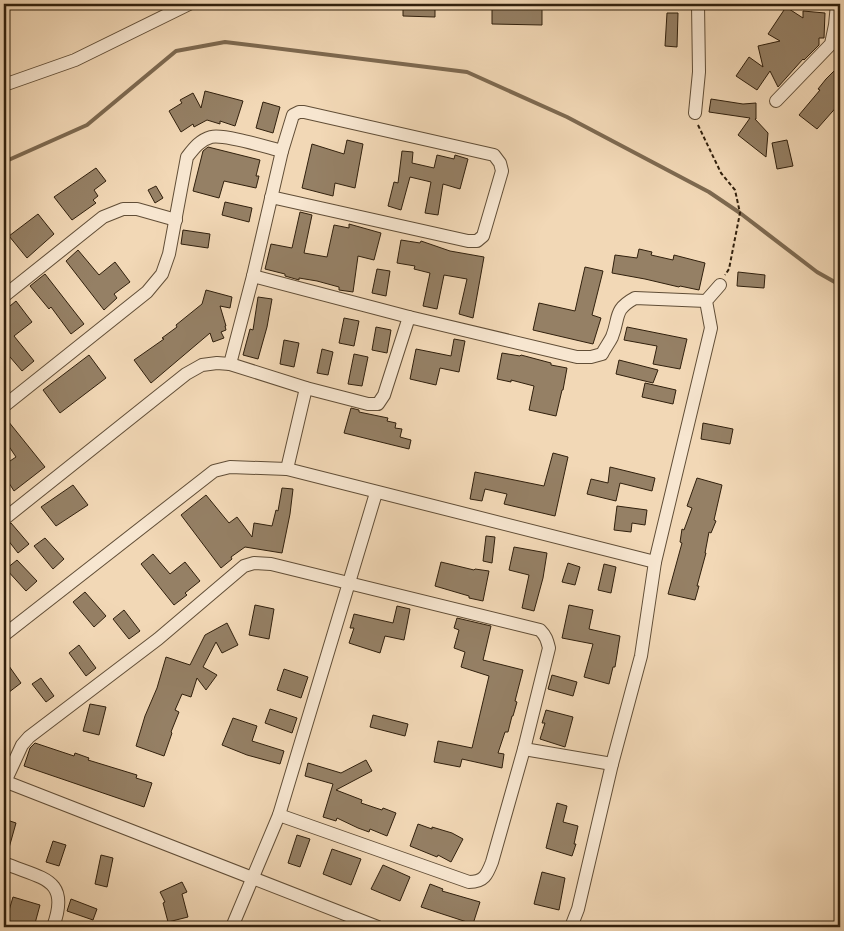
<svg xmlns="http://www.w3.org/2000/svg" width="844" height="931" font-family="'Gentium Book Plus',serif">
	<rect width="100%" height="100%" fill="#f2d8b6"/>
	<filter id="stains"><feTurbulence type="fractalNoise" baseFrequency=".004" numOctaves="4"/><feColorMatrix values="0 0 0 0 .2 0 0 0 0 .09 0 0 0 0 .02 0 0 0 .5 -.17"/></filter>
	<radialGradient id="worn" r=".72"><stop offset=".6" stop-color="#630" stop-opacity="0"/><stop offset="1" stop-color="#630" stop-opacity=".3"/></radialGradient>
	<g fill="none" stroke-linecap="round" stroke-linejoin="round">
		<path stroke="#7d6950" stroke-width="4" d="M4,162L87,125L176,51L225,42L467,72L567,117L709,192L740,213L817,272L840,285"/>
	</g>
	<g fill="#958065" stroke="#31200d">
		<path d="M403,4H435V17L403,16Z"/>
		<path d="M492,4H542V25L492,24Z"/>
		<path d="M786,7L803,18V11L825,13L824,38H819V45L804,60L803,59L778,87L770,71L757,90L736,76L749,57L763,67L758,46L780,41L768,34Z"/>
		<path d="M667,13H678L677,47L665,46Z"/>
		<path d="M840,65V103L817,129L799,115L820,90L818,89L826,79Z"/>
		<path d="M205,91L243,101L235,126L220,121V124L207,120L194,127L193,124L181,132L169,111L182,103L180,100L193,93L201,108Z"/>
		<path d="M711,99L743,104L756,103V119H755L768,133L766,157L738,135L750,118L709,112Z"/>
		<path d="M263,102L280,107L273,133L256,128Z"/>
		<path d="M347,140L363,144L355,188L335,183L333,196L302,188L312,144L344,154Z"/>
		<path d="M787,140L793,166L777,169L772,143Z"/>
		<path d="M208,147L260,160L256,176H259L256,188L224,181L219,198L193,191L203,151Z"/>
		<path d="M402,151L413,152L412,163L434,168L437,155L454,159L455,155L468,159L460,189L443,184L438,215L425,213L431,182L410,177L401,210L388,206L394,182L398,183Z"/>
		<path d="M96,168L106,181L94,190L98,196L93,200L96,203L72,220L54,197Z"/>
		<path d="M156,186L163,198L155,203L148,190Z"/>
		<path d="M225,202L252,208L249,222L222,215Z"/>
		<path d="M300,212L312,215L304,253L327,257L334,225L349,228V224L381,233L374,260L358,256L353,292L339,290V287L317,281L299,278V280L285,276V274L265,269L271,244L292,248Z"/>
		<path d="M38,214L54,234L27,258L9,236Z"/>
		<path d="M183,230L210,234L208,248L181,244Z"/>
		<path d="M401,240L420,243L421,241L450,251L484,257L473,318L459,314L467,279L444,275L437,309L423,306L430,273L414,269L415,266L397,263Z"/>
		<path d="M639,249L652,252L651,255L673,260L674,255L705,263L699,290L680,286L679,287L645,279L612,273L615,255L637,258Z"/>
		<path d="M78,250L99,275L115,262L130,282L114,294L117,298L104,310L66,261Z"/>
		<path d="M585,267L603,271L592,315L601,318L593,344L533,330L539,303L575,311Z"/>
		<path d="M377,269L390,271L386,296L372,293Z"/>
		<path d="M738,272L765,275L764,288L737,286Z"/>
		<path d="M45,274L84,324L71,334L51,307L49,309L30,286Z"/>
		<path d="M206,290L232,297L230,308L220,306L226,326H225L226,330L221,332L224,338L213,342L210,333L151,383L134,360L164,339L162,338L177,327L176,325L202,304Z"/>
		<path d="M258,297L272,299L267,327L258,359L243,355L250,329L253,330Z"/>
		<path d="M16,301L32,322L14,336L34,361L22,371L4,350V311Z"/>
		<path d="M344,318L359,321L354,346L339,343Z"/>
		<path d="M376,327L391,330L387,353L372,350Z"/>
		<path d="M627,327L687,339L680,369L653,364L657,346L624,340Z"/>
		<path d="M454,339L465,341L459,372L440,368L436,385L410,379L416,349L451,356Z"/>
		<path d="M284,340L299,343L294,367L280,364Z"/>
		<path d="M322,349L333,352L328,375L317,373Z"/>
		<path d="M502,353L520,356L521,355L551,363V365L567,368L563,390H562L556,416L529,410L534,386L511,380V382L497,379Z"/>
		<path d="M354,354L368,357L362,386L348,384Z"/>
		<path d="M89,355L106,378L60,413L43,390Z"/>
		<path d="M619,360L658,370L653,383L616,374Z"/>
		<path d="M645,383L676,390L673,404L642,397Z"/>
		<path d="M351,408L359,410V412L388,418L387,421L396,423L395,428L402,429L400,437L411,440L409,449L344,433Z"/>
		<path d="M4,416L45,467L14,491L4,475V465L16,457L4,439Z"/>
		<path d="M703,423L733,429L730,444L701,439Z"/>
		<path d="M553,453L568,457L555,516L504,504L507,494L485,489L482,501L470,499L475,472L544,486Z"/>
		<path d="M610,467L655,478L652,491L620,483L616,501L587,494L591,479L608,483Z"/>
		<path d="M697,478L722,485L714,520L716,521L711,533L709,532L705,553H706L697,586H699L695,600L668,594L682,543L680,542L682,529L684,530L692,508L687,506Z"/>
		<path d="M73,485L88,505L56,526L41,507Z"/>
		<path d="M282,488L293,489L290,514L282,553L245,547L231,557L232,559L221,568L181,515L206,495L229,523L237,517L252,537L254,523L272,526L276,510L278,511Z"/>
		<path d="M617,506L647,510L645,525L632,523L631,532L614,530Z"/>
		<path d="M11,523L29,544L18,553L4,535V528Z"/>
		<path d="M486,536L495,537L492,563L483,561Z"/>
		<path d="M45,538L64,559L53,569L34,546Z"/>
		<path d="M514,547L547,553L543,578L534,611L522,608L529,575L509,570Z"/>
		<path d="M153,554L170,574L185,562L200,581L185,593L187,595L174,605L141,564Z"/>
		<path d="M17,560L37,581L26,591L6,569Z"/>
		<path d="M441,562L474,570L475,569L489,571L483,601L469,598V596L435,586Z"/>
		<path d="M568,563L580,567L575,585L562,582Z"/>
		<path d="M604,564L616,567L611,593L598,590Z"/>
		<path d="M85,592L106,616L94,627L73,602Z"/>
		<path d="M255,605L274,609L269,639L249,635Z"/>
		<path d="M569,605L593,610L589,629L620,636L615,667H613L609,684L584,677L593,644L562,638Z"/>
		<path d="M397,606L410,609L404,640L385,636L380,653L349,643L354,628H350L354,614L393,623Z"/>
		<path d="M124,610L140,631L129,639L113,619Z"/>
		<path d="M457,618L491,626L483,660L523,670L515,701L517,702L513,716H512L508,732H505L498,753L504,754L502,768L462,759L460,767L434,762L438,741L472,748L489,676L461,667L465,652L454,648L459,630L454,628Z"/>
		<path d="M227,623L238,645L222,653L216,642L203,667L217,675L206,690L197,678L191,697L182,694L175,710L179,712L171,732L172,733L164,756L136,746L145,716L157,688L166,657L190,665L205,635Z"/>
		<path d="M79,645L96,668L86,676L69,653Z"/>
		<path d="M4,659L21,683L4,696Z"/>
		<path d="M284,669L308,677L301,698L277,690Z"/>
		<path d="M552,675L577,682L573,696L548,689Z"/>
		<path d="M41,678L54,696L46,702L32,684Z"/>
		<path d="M90,704L106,707L99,735L83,731Z"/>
		<path d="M270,709L297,718L292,733L265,723Z"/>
		<path d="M546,710L573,717L565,747L540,739L545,723H542Z"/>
		<path d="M373,715L408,724L405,736L370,727Z"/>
		<path d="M233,718L257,726L252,741L284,751L280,764L247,755L222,745Z"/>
		<path d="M35,743L74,756L75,753L89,758L88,760L137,775L136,778L152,783L144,807L24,766L30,748Z"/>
		<path d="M366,760L372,771L336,790L362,800L361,803L382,810L383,808L396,813L387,836L370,829L369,832L358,828L337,818L336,821L323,817L333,784L305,776L308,763L341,773Z"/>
		<path d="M557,803L567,806L563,822L578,826L574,844H576L572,856L546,848Z"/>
		<path d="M4,819L16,823L7,855H4Z"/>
		<path d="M418,824L432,829V827L452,833L463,839L451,862L438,855L437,857L410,846Z"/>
		<path d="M297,835L310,839L300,867L288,863Z"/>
		<path d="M53,841L66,845L59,866L46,862Z"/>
		<path d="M332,849L361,859L351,885L323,874Z"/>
		<path d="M101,855L113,858L107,887L95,884Z"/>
		<path d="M383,865L410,877L400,901L371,889Z"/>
		<path d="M542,872L565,878L559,910L534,904Z"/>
		<path d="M182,882L187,892L182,894L188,917L168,922L163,903L165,902L160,892Z"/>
		<path d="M430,884L443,889L442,891L480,902L473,924L421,907Z"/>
		<path d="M13,897L40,905L34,927H14L5,924Z"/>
		<path d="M71,899L97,909L93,920L67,911Z"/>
	</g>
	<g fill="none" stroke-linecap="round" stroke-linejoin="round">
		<g stroke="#614e37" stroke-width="14">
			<g id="minor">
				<path d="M4,85L75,60L189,4"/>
				<path d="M776,101L831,44L835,25L837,4"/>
				<path d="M695,113L699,72L698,4"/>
				<path d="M253,276L409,317"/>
				<path d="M4,296L103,217L123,209H137L176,220"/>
				<path d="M230,364L253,276L282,151L293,115L299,112H304L494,155L500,163L502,171L483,236L477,241H468L271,197"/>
				<path d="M4,406L147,292L162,274L169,254L187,157C194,148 200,140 211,137C225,134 266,147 282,151"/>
				<path d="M287,469L306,388"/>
				<path d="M4,519L186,374L202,365L217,363L230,364L306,388L368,404H378L384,395L409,317L577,357H591L602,354C605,348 609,343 612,337C620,317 613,310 635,298L706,301"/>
				<path d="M4,635L214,471L230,467L287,469L655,562"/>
				<path d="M524,749L612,764"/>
				<path d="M4,781L378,927"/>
				<path d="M4,784L22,745L29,737L158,639L244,566L254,563L271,564L540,630C546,636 547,640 549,648L524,749L492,862C487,875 484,882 469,882L279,815"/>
				<path d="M4,863C42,879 71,878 53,927"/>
				<path d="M232,927L279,815L376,493"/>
				<path d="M571,927L578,909L612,764L641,656L655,562L711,328L706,301L720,285"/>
			</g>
		</g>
		<path stroke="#31200d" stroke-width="2" stroke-dasharray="4 2.5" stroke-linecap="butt" d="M698,125L721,173L735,190L740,213L729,269L725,275"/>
		<use href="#minor" stroke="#f7e6d0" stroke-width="12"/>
	</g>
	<rect width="844" height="931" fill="none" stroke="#f2d8b6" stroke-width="20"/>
	<rect x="5" y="5" width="834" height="921" fill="none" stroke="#31200d" stroke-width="2.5"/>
	<rect x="10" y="10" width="824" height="911" fill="none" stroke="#31200d"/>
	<rect width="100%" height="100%" filter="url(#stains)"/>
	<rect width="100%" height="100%" fill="url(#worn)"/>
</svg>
